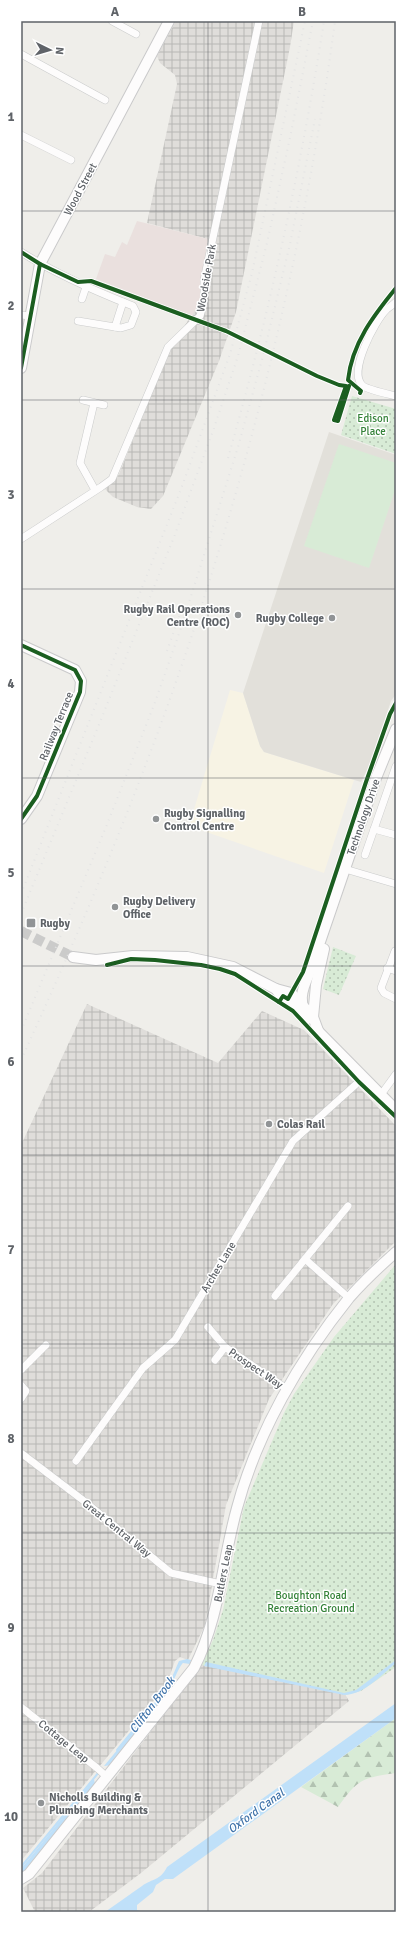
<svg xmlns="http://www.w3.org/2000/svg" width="417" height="1933" font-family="Signika,sans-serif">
	<defs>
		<pattern id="industrial-grid" width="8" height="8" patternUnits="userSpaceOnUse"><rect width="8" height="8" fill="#dfddda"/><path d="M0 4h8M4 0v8" fill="none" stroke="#b8b7b5"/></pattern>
		<pattern id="green-dots" width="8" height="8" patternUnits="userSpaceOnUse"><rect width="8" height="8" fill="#d8ebd6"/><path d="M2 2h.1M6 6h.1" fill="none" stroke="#b2c2b1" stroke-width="1.8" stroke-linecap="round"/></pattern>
		<pattern id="forest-firs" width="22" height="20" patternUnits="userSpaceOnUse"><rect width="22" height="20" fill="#d8ebd6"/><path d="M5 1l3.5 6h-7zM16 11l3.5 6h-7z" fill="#b2c2b1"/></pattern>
	</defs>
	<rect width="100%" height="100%" fill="#efeeea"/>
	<path fill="#f7f3e4" d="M230,690L243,693L260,746L264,752L354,780L324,873L189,826Z"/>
	<g fill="url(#industrial-grid)">
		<path d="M176,21H294L290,47L236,312L219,361L163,496L151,509L137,507L113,497L105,489L108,484L114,482L119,474L170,349L199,303L208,239L147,223L177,84L175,75L160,63L157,56Z"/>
		<path d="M87,1004L218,1063L262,1011L304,1030L396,1126V1241L333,1304L269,1399L226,1505L205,1625L188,1660L180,1657L175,1661L166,1686L21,1861V1145Z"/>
		<path d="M202,1665L345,1694L349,1701L141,1873L89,1912H35L23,1888L42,1873Z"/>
	</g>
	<path fill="#e2e0da" d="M329,432L396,455V694L391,701L369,766L361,782L264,752L260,746L243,693Z"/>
	<path fill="#eae0de" d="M137,221L208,239L199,303L192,316L96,279L105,254L115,257L122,242L127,245Z"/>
	<g fill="url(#green-dots)">
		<path d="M352,396L396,409V454L341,435Z"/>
		<path d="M333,947L356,956L339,995L323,989Z"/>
		<path d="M396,1264V1667L361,1691L346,1695L202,1665L213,1640L223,1610L244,1507L284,1413L294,1394L334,1337Z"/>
	</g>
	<path fill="url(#forest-firs)" d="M396,1718V1773C362,1778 358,1779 338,1807L301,1787Z"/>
	<path fill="#d8ebd6" d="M339,444L396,463V487L369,568L304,546Z"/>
	<g fill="#bfe0f9">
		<path d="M187,1659L191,1660L190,1664L183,1663C179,1666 171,1688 166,1695L112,1765L104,1766L166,1691L179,1661Z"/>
		<path d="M396,1660V1663C381,1675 364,1695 344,1695L204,1666L206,1662L344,1693L356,1690Z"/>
		<path d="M396,1703V1718L177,1876L173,1879H165L156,1885L153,1892L137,1905V1910L144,1912H105C118,1903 130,1894 142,1886C153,1878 160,1881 167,1867Z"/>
		<path d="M94,1779L95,1784L21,1875V1869Z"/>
	</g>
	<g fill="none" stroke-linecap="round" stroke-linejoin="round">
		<g stroke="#bfe0f9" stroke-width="2">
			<path d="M117,1750L169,1687"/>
			<path d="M21,1867L99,1772"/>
		</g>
		<path stroke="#cbcbca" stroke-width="10" stroke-dasharray="10 5" stroke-linecap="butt" d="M21,931L73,957"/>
		<g stroke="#cbcccc" stroke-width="8">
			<g id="street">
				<path d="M112,21L136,34"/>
				<path d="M21,54L105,100"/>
				<path d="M21,135L71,160"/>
				<path d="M21,252C56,274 95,291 133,306L136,312L131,325L121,328L78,321"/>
				<path d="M82,299L86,287"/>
				<path d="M396,302C393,305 389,307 386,310C375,321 347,373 363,386C369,390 388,394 396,396"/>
				<path d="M21,315L30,316"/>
				<path d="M115,327L123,302"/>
				<path d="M83,400L104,405"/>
				<path d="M94,403L80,463L95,490"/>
				<path d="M21,539L101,487L112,479L168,347L200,316L204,301V280L259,21"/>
				<path d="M374,829L396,835"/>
				<path d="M365,855L396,766"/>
				<path d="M345,869L396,884"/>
				<path d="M395,951L381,988L384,993L396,999"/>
				<path d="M387,968L396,971"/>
				<path d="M380,1096L396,1074"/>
				<path d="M348,1206L305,1259L349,1298"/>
				<path d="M275,1296L305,1259"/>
				<path d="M208,1327L225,1347L287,1389"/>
				<path d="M215,1360L225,1347"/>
				<path d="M21,1370L46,1345"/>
				<path d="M21,1385L26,1391L21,1399"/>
				<path d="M21,1453L84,1501L171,1573L221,1584"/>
				<path d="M76,1461L143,1368L175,1340L293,1141L363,1078"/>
				<path d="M21,1707L97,1768L107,1777"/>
			</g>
		</g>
		<g stroke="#cacacb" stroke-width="12">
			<g id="secondary">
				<path d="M21,368L40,264L169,21"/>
				<path d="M21,645L75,670L81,681L80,692L37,796L21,819"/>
				<path d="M73,957L96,960L133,956L187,957L233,967L276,989L291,993L313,1017L319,1033"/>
				<path d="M276,989L280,995L305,1018"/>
				<path d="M313,1017L316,985L324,949"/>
				<path d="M306,1020C300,999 300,994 309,974L376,778L396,729"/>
				<path d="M316,1029L396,1110"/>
				<path d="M21,1879L29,1874L194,1668C220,1617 222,1561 237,1508C257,1433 300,1359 349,1298C363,1282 380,1266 396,1252"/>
			</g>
		</g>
		<use href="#street" stroke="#fdfcfc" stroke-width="7"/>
		<use href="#secondary" stroke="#fdfcfc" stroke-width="10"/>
		<g stroke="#e4e4e4" stroke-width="2" stroke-dasharray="1 5" stroke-linecap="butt">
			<path d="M228,458C269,314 301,169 324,21"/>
			<path d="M167,651L181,611"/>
			<path d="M21,894L181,489L230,354L252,273L305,21"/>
			<path d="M21,914L98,727L174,537L214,428L238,356L267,243L291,133L313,21"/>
			<path d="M21,1031L106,827L154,705L181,628L238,447L263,356L290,244L315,119"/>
			<path d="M21,1060C86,918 147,772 196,623C260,427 308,225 335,21"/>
		</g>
		<g stroke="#fff" stroke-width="6">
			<g id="cycleway">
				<path d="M21,252L40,264L78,282L91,281L226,331L317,376L339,385L346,386L334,420L338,421L349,386"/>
				<path d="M21,368L40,264"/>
				<path d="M360,393L361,391L348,380C352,343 374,315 396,288"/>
				<path d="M21,645L75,670L81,681L80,692L37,796L21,819"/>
				<path d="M107,965L131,959L155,960L201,965L220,969L235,974L293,1011L359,1082L396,1117"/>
				<path d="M279,1002L283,996L288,999L303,972L366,782L390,714L396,703"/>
			</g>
		</g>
		<use href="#cycleway" stroke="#1b5e20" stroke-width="4"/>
	</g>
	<path fill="none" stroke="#5f6368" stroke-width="1" stroke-opacity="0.55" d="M208,21V1912M21,211H396M21,400H396M21,589H396M21,778H396M21,966H396M21,1155H396M21,1344H396M21,1533H396M21,1722H396"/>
	<g fill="#919496" stroke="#fff" stroke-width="1.5">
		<circle cx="238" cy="615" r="4"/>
		<circle cx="332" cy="618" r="4"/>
		<circle cx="156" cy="819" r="4"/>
		<circle cx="115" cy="907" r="4"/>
		<rect x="26" y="918" width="10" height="10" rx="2"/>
		<circle cx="269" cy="1124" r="4"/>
		<circle cx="41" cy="1803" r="4"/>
	</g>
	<g text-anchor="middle" stroke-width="3" stroke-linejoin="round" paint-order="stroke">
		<g font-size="11" fill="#5f6368" stroke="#fff">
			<text transform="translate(80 189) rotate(-62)" y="4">Wood Street</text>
			<text transform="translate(206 278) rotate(-80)" y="4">Woodside Park</text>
			<text transform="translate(56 726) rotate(-68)" y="4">Railway Terrace</text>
			<text transform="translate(363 817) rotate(-71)" y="4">Technology Drive</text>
			<text transform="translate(218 1267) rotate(-59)" y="4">Arches Lane</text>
			<text transform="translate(256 1368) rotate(34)" y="4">Prospect Way</text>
			<text transform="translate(117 1528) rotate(39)" y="4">Great Central Way</text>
			<text transform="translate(223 1573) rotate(-79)" y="4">Butlers Leap</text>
			<text transform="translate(64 1741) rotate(39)" y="4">Cottage Leap</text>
		</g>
		<g font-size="11" fill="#348238" stroke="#fff">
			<text x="373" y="422">Edison<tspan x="373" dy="13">Place</tspan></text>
			<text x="311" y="1599">Boughton Road<tspan x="311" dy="13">Recreation Ground</tspan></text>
		</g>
		<g font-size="11" font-weight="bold" fill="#5f6368" stroke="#fff" text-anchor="start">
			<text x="230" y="613" text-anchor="end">Rugby Rail Operations<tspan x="230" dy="13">Centre (ROC)</tspan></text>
			<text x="324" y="622" text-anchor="end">Rugby College</text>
			<text x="164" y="817">Rugby Signalling<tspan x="164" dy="13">Control Centre</tspan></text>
			<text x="123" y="905">Rugby Delivery<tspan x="123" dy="13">Office</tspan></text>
			<text x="40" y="927">Rugby</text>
			<text x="277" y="1128">Colas Rail</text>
			<text x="49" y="1801">Nicholls Building &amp;<tspan x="49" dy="13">Plumbing Merchants</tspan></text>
		</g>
		<g font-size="12" font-style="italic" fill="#4174aa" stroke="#fff">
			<text transform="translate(152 1705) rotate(-53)" y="4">Clifton Brook</text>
			<text transform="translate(256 1811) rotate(-36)" y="4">Oxford Canal</text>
		</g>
	</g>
	<rect width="417" height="1933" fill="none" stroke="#ffffff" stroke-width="44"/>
	<g transform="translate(50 50) rotate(95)" stroke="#ffffff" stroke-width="3" paint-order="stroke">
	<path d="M0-3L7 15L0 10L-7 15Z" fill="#5f6368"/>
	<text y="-6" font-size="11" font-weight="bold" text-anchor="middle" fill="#5f6368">N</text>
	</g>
	<rect x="22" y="22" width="373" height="1889" fill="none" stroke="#5f6368" stroke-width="1.5"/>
	<g font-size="13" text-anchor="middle" font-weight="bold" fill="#5f6368">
		<text x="115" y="16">A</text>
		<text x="302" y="16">B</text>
		<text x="11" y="121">1</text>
		<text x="11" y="310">2</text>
		<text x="11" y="499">3</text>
		<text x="11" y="688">4</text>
		<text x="11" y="877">5</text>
		<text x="11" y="1066">6</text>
		<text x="11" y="1254">7</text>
		<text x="11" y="1443">8</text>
		<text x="11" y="1632">9</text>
		<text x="11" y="1821">10</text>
	</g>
</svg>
